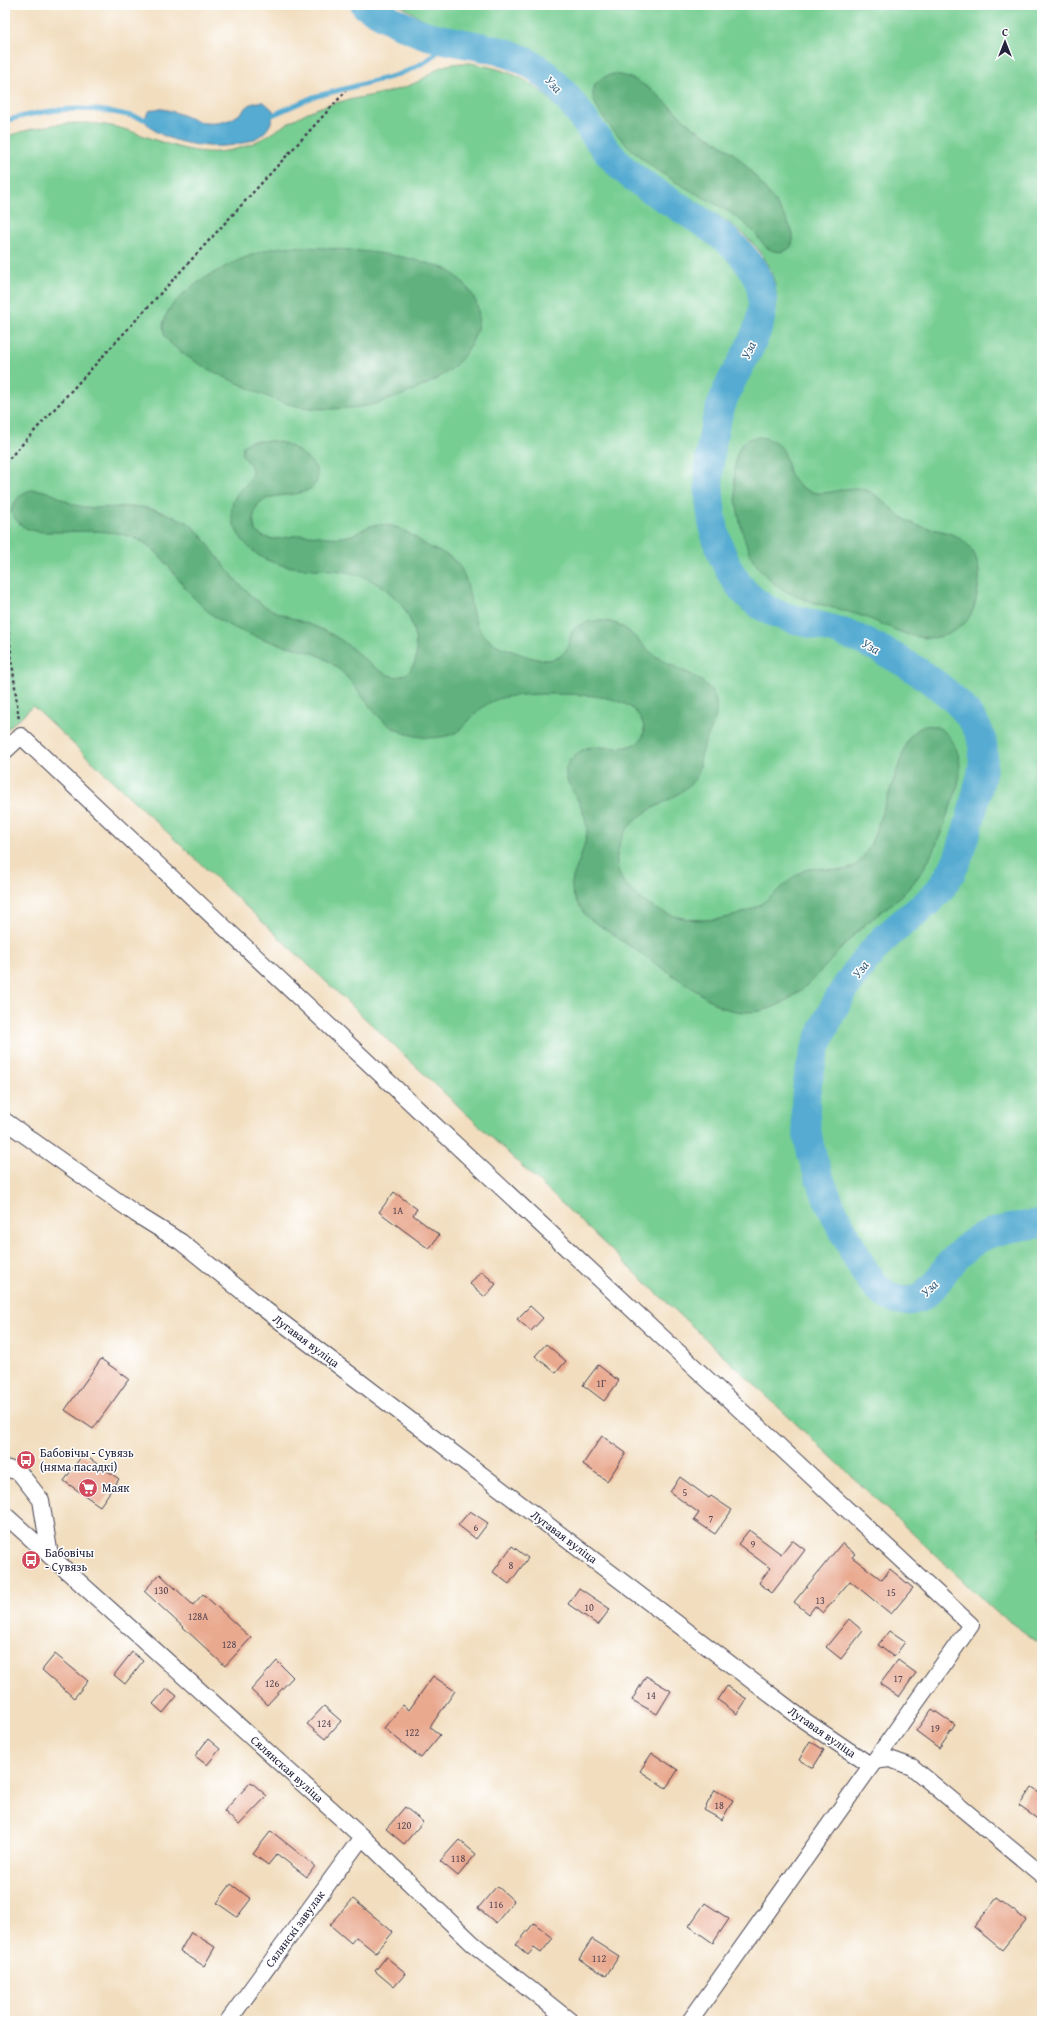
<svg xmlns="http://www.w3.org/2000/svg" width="1047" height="2026" font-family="'Gentium Book Plus',serif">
	<rect width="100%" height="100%" fill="#fff"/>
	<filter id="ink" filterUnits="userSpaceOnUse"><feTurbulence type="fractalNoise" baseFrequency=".025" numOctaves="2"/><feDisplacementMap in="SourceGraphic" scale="8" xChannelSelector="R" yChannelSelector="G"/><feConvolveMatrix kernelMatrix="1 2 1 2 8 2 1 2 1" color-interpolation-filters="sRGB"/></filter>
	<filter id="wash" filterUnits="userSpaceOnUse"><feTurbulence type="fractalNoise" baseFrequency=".012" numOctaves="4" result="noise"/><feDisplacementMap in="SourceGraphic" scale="16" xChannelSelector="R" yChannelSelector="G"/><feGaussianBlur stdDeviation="0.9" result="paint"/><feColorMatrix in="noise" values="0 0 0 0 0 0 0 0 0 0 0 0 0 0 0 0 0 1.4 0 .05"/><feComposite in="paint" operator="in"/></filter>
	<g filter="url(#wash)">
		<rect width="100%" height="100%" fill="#f2debf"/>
		<g fill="#77ce93" stroke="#4c7867">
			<path d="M400,5H1042V1211C1012,1218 977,1222 955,1245C940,1259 929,1286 906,1287C881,1288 866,1253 857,1234C841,1200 823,1165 817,1128C807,1062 845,995 890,949C903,935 918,924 931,910C959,880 972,848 981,809C986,788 994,766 991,744C990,732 985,719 978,709C956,678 887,639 851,627C816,614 774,611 749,580C733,560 727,535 723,510C718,475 720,440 734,407C752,363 789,326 772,274C754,221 676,198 634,164C596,133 573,74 533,50C503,32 465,36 433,24C421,19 410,11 400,5Z"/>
			<path d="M471,63C492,67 513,72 531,84C561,104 585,144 611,170C636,196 669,214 699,234C714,244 731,253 741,268C748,278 752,290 752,302C752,327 737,348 726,369C720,383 712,396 707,410C691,458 698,515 718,561C727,583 742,604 762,617C785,632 814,634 840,642C871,653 934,687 954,714C963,725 970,740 972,755C975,786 955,860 935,884C920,902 897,915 880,932C839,973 808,1023 799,1080C796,1101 793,1123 798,1143C807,1178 823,1213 839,1244C853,1271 872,1311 906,1311C941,1311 951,1273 973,1255C991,1240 1020,1237 1042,1233V1645L996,1612L33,706L5,731V137C46,123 88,117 130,131C157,140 188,154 218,152C257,149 275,128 308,112C337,99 369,98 399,89C410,86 420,81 429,75C433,72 437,68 441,67C451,63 461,63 471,63Z"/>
		</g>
		<g fill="#61b17d" stroke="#426a5c">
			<path d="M613,74C647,77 668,107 693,127C705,136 720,142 732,152C748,165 789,216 793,235C794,239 792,244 791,247C786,251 781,253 774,251C764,249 760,238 753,231C744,222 734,215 724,209C702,196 679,185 658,171C641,159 584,110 594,87C597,79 606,76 613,74Z"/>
			<path d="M309,247C350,250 391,252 430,264C436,266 443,267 448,270C461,279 475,293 478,309C482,330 467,356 451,369C433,385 384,404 360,407C341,409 321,410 303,407C278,404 254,390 231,380C216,374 172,351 165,336C149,297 246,253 275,248C286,246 298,247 309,247Z"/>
			<path d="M761,437C800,445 775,472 803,488C826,502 844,482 866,490C883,497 891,511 906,520C922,530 938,528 954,535C976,545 982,567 978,589C976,603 972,619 960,627C925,653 893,626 859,615C828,605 794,602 769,579C763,573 755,564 751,556C740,535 724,460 744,442C749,437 755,438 761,437Z"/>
			<path d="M251,441C260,441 270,440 279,442C295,446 334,471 310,489C294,500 255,488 254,517C253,521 254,527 256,531C260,536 268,539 274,539C283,539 292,535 302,535C315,534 330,539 343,537C367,533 366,519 395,527C409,531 419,541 431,548C437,551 444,553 450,557C455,561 461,567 463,573C473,594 468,620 486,637C496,647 511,650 523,655C537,660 559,665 567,648C570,642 569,635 574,629C583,620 602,619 614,623C631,628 642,647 657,657C671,667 700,675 710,689C725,709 710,729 703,748C699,759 702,771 694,780C669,810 625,806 617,855C616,865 618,873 623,881C655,924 717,931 761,904C773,897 794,874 805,870C822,864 843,878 858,863C872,849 877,825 884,807C892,785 900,763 907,741C931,705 961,739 960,770C960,784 953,800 948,813C938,844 925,874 901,896C886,909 870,919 856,933C824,964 795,1014 744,1012C736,1012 728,1009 720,1007L587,917C562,884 573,883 583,849C585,842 587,836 587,829C586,820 584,813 580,805C574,789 558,776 570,760C574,755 581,750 587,748C602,744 642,756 644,731C645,723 638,714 633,709C624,702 611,698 600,697C581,693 512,692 495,700C478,708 473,717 461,729C452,737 434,739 422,737C369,731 366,685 327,660C312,650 293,648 275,643C253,636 229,628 211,614C201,605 191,596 183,585C169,568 158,548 137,539C113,529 89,531 63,532C52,532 38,533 28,529C20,526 15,519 11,512C14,501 20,492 32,490C48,488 61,500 75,505C97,511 119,505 141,507C155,509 175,516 188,523C199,530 207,543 215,554C228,570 240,587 256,600C278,617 304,620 327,632C333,635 340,639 345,643C360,653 392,692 410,670C416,663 417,655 416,647C415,625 406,606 390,593C376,581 360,574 341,571C312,567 274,572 251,549C236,536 224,512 237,494C242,487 253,480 252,471C252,465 245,459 242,454L243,446Z"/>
		</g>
		<path fill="#54abd1" stroke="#3b6686" d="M257,102H264L273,110C276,161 164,152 145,121C147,93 190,121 205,123C216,124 229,122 238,115C245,110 247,104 257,102Z"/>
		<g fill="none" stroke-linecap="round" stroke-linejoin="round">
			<g stroke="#54abd1" stroke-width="5">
				<path d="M268,117L313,97L394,76L412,69L428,60L450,41"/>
				<path d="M5,121C60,105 96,105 151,121"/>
			</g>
			<path stroke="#54abd1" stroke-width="29" d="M365,5C385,17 405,28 426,35C460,45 497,45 529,63C573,88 592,145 633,177C671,207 749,238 761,289C769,325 742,358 728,388C702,446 700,530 738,584C764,620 803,619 841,632C883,647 971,695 982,741C987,763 978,787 973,808C964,843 956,877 928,902C913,915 897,926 883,940C837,988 797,1063 807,1132C813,1170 830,1207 848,1240C860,1263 874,1299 905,1301C927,1302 937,1281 948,1266C956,1257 966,1246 977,1240C996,1228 1021,1227 1042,1223"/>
		</g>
		<g id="blocks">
			<g fill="#e9a98f">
				<path d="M394,1192L417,1209L413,1215L439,1235L429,1249L379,1212Z"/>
				<path d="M481,1271L496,1284L485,1297L470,1284Z"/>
				<path d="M530,1306L543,1318L531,1331L517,1319Z"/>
				<path d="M546,1344L566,1361L556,1373L535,1356Z"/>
				<path d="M101,1359L129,1379L93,1429L65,1410Z"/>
				<path d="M598,1365L619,1381L604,1401L583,1385Z"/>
				<path d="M602,1436L626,1453L607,1481L583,1464Z"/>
				<path d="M83,1454L119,1479L100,1506L64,1481Z"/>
				<path d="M680,1477L709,1498L711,1496L732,1510L715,1534L694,1520L699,1513L670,1492Z"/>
				<path d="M470,1511L488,1523L476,1539L458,1525Z"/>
				<path d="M749,1530L781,1554L792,1540L805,1550L772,1593L759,1583L770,1568L738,1544Z"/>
				<path d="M842,1543L855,1554L852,1557L882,1580L890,1569L913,1588L891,1614L850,1581L823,1613L815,1606L809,1614L794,1602Z"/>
				<path d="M512,1546L528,1558L509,1584L493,1572Z"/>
				<path d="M160,1574L193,1605L203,1594L251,1638L225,1666L144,1591Z"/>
				<path d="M579,1588L610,1609L598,1625L568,1604Z"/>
				<path d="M849,1619L863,1631L841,1659L826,1647Z"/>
				<path d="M889,1631L905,1642L894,1657L878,1645Z"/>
				<path d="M132,1652L143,1661L125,1684L114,1675Z"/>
				<path d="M55,1654L88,1681L74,1698L42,1670Z"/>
				<path d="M898,1660L916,1673L899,1697L880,1684Z"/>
				<path d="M277,1661L293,1677L267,1705L251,1690Z"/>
				<path d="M433,1676L455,1691L430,1727L440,1735L421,1758L384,1728L403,1705L409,1710Z"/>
				<path d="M646,1676L671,1691L657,1714L632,1700Z"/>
				<path d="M727,1686L747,1699L737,1714L718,1700Z"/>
				<path d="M167,1688L177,1696L163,1713L153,1704Z"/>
				<path d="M324,1706L341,1721L325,1739L307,1724Z"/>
				<path d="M932,1709L955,1725L939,1748L916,1731Z"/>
				<path d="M208,1739L220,1749L207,1765L195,1756Z"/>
				<path d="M810,1741L824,1750L813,1768L799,1760Z"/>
				<path d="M652,1753L678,1770L666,1788L640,1771Z"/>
				<path d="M251,1782L267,1796L239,1825L224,1811Z"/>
				<path d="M1032,1787L1042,1794V1822L1019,1806Z"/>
				<path d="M715,1790L733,1800L722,1820L704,1810Z"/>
				<path d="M405,1807L423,1822L404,1844L386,1829Z"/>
				<path d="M271,1831L315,1866L307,1877L277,1854L268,1865L253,1854Z"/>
				<path d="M459,1840L476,1854L458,1876L440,1861Z"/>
				<path d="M231,1884L251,1899L237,1917L217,1903Z"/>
				<path d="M497,1886L514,1901L496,1923L478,1908Z"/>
				<path d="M997,1898L1026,1920L1002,1950L974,1927Z"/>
				<path d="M353,1899L393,1932L376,1953L356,1937L351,1943L330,1925Z"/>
				<path d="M705,1903L729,1919L713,1943L689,1926Z"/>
				<path d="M534,1923L553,1938L541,1953L534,1948L528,1955L516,1945Z"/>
				<path d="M191,1932L215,1947L204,1966L180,1951Z"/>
				<path d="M592,1939L619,1956L606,1976L579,1959Z"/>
				<path d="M386,1957L406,1973L394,1987L375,1971Z"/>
			</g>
		</g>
	</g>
	<g filter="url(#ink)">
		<use href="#blocks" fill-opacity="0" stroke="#413e4f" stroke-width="1"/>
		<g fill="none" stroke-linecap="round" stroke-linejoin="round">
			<g stroke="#413e4f" stroke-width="18">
				<g id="minor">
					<path d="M5,751L21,736L427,1118L971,1625L690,2021"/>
					<path d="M5,1121L136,1214L181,1242L259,1305L805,1721L870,1765"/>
					<path d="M5,1468L19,1472L41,1500L50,1556"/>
					<path d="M5,1515L362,1837L472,1943L570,2021"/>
					<path d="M874,1761L890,1759L912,1767L1042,1875"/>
					<path d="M228,2021L362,1837"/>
				</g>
			</g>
			<g stroke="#413e4f" stroke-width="2.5" stroke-dasharray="3 3" stroke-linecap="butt">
				<path d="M5,463L346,91"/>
				<path d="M5,602L19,721"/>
			</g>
			<use href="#minor" stroke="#fff" stroke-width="16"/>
		</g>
	</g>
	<defs>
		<g id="bus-disc" transform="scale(1)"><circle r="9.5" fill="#d1495b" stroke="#fff"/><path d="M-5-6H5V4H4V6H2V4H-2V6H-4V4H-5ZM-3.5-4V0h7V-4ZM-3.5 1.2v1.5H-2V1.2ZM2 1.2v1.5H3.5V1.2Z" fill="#fff"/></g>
		<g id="supermarket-disc" transform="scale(1)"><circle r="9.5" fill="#d1495b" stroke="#fff"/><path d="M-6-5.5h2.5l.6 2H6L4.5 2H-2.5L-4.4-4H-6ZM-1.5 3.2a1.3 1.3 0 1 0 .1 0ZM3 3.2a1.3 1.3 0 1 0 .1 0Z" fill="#fff"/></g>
	</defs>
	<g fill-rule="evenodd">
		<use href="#bus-disc" x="26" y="1460"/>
		<use href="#supermarket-disc" x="88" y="1488"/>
		<use href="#bus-disc" x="31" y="1560"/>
	</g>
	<g text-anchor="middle" stroke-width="3" stroke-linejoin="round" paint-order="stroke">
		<g font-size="10" fill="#544450">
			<text x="398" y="1214">1А</text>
			<text x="601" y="1387">1Г</text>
			<text x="685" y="1496">5</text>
			<text x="711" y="1522">7</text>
			<text x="476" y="1531">6</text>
			<text x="753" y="1548">9</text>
			<text x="511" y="1569">8</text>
			<text x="161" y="1594">130</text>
			<text x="891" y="1596">15</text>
			<text x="820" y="1604">13</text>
			<text x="589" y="1611">10</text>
			<text x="198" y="1620">128А</text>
			<text x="229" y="1648">128</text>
			<text x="898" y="1682">17</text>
			<text x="272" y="1687">126</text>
			<text x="651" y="1699">14</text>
			<text x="324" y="1727">124</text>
			<text x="935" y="1732">19</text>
			<text x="412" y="1736">122</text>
			<text x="719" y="1809">18</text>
			<text x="404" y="1829">120</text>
			<text x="458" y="1862">118</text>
			<text x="496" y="1908">116</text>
			<text x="599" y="1962">112</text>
		</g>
		<g font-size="12" fill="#22223b" stroke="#fff">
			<text transform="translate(306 1341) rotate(37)" y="4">Лугавая вуліца</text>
			<text transform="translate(564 1537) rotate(37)" y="4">Лугавая вуліца</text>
			<text transform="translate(822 1732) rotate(35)" y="4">Лугавая вуліца</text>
			<text transform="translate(287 1769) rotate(42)" y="4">Сялянская вуліца</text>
			<text transform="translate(295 1929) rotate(-54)" y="4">Сялянскі завулак</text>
		</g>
		<g font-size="12" fill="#22223b" stroke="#fff" text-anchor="start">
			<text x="40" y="1457">Бабовічы - Сувязь<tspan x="40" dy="14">(няма пасадкі)</tspan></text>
			<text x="102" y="1492">Маяк</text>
			<text x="45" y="1557">Бабовічы<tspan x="45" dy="14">- Сувязь</tspan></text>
		</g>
		<g font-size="13" font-style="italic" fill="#38607e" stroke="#fff">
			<text transform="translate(554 84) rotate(47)" y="5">Уза</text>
			<text transform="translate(748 350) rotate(-65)" y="5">Уза</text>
			<text transform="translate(871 646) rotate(29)" y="5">Уза</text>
			<text transform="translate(860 969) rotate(-53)" y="5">Уза</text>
			<text transform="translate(929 1288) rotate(-44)" y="5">Уза</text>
		</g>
	</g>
	<rect width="1047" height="2026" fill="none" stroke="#fff" stroke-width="20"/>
	<g transform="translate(1005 42)" stroke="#ffffff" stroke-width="3" paint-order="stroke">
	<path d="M0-3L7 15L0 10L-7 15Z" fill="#22223b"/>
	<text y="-6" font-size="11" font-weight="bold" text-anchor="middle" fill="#22223b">С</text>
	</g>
</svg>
